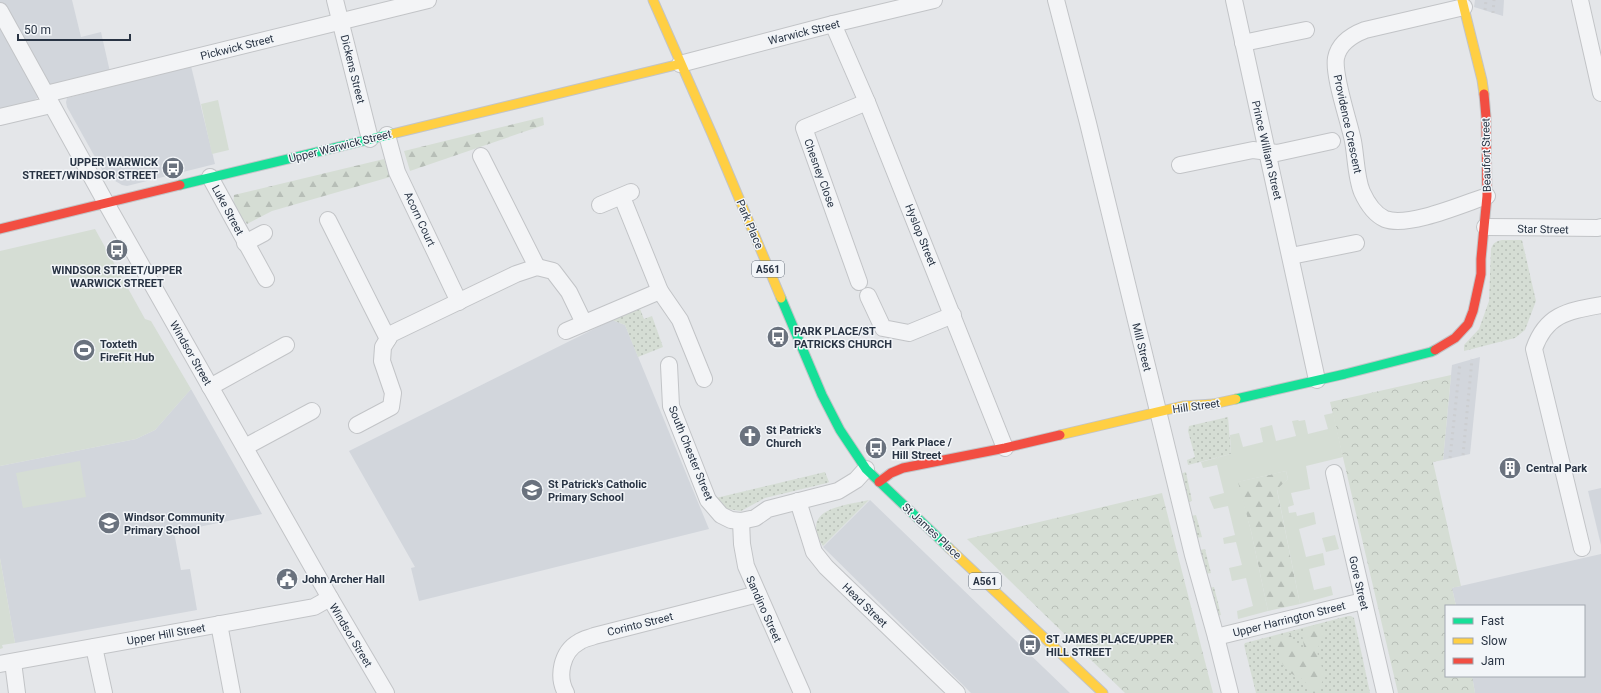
<svg xmlns="http://www.w3.org/2000/svg" width="1601" height="693" font-family="Roboto,sans-serif">
	<defs>
		<pattern id="grass-dots" width="8" height="8" patternUnits="userSpaceOnUse"><rect width="8" height="8" fill="#d5ddd4"/><path d="M2 2h.1M6 6h.1" fill="none" stroke="#b7beb7" stroke-width="1.8" stroke-linecap="round"/></pattern>
		<pattern id="forest-firs" width="22" height="20" patternUnits="userSpaceOnUse"><rect width="22" height="20" fill="#d5ddd4"/><path d="M5 1l3.5 6h-7zM16 11l3.5 6h-7z" fill="#b7beb7"/></pattern>
		<pattern id="park-crowns" width="20" height="18" patternUnits="userSpaceOnUse"><rect width="20" height="18" fill="#d5ddd4"/><path d="M2 6a3 3 0 1 1 6 0M12 15a3 3 0 1 1 6 0" fill="none" stroke="#b7beb7"/></pattern>
	</defs>
	<rect width="100%" height="100%" fill="#e4e6e9"/>
	<g fill="#d2d6dc">
		<path d="M0,0H72L81,37L101,32L110,72L62,84L22,107L0,111Z"/>
		<path d="M1475,0H1504L1503,16L1474,7Z"/>
		<path d="M191,66L215,164L127,186L122,185L105,175L67,107L66,102L67,98Z"/>
		<path d="M612,320L625,325L709,529L419,601L411,568L415,567L349,451Z"/>
		<path d="M1480,357L1470,454L1443,460L1452,365Z"/>
		<path d="M191,389L262,514L174,532L181,570L190,569L197,610L15,643L0,558V466L136,439L155,430Z"/>
		<path d="M1601,488V545L1588,491Z"/>
		<path d="M870,500L1070,693H971L961,683L823,547Z"/>
		<path d="M1601,554V693H1475L1472,676H1584V606H1456L1452,588Z"/>
	</g>
	<g fill="url(#grass-dots)">
		<path d="M1502,240H1522L1536,301L1525,330L1515,338L1464,351V345L1479,329L1489,301L1491,249C1493,243 1496,241 1502,240Z"/>
		<path d="M640,309L644,319L652,316L663,347L638,357L625,325L612,320Z"/>
		<path d="M1228,417L1231,454L1188,465L1187,460L1195,457L1188,431L1189,426Z"/>
		<path d="M825,472L829,482L827,483L765,498L741,511L727,509L722,505L716,498Z"/>
		<path d="M1186,472L1192,501L1187,502L1180,474Z"/>
		<path d="M869,500L823,546C799,508 843,506 869,500Z"/>
		<path d="M1196,515L1202,537L1196,538L1191,516Z"/>
		<path d="M1205,549L1211,573L1205,574L1200,550Z"/>
		<path d="M1214,587L1221,615L1216,616L1209,588Z"/>
		<path d="M1348,616H1351L1354,618L1370,693H1256L1244,645L1245,643Z"/>
	</g>
	<g fill="url(#forest-firs)">
		<path d="M543,117L544,125L410,171L404,151Z"/>
		<path d="M384,159L390,177L272,211L247,224L233,205L234,195Z"/>
		<path d="M1286,471L1288,479L1277,490L1300,604L1268,611L1251,531L1237,482Z"/>
		<path d="M1318,624L1322,628L1325,633C1315,649 1315,659 1327,673L1320,686L1321,693H1311L1304,680L1290,673L1283,665L1278,649L1272,642L1271,638L1287,634H1290L1299,649L1304,647L1302,633L1304,628Z"/>
	</g>
	<g fill="url(#park-crowns)">
		<path d="M1451,375L1443,460L1433,462L1461,586L1452,588L1456,606H1446V676H1472L1475,693H1398L1330,402Z"/>
		<path d="M1162,493L1213,693H1125L967,539Z"/>
	</g>
	<g fill="#d5ddd4">
		<path d="M218,100L229,150L212,154L201,104Z"/>
		<path d="M95,229L145,319L151,321L191,389L155,430L136,439L0,466V251Z"/>
		<path d="M1333,413L1343,457L1306,466L1310,489L1291,493L1294,505L1288,507L1289,513L1296,512L1297,516L1314,512L1316,524L1299,529L1306,557L1323,553L1325,565L1309,569L1314,590L1331,586L1333,595L1300,604L1277,489L1288,479L1286,471L1238,482L1251,531L1268,611L1238,619L1237,611L1253,606L1246,578L1232,581L1229,568L1242,565L1236,542L1224,544L1223,538L1235,535L1228,506L1214,509L1209,497L1224,493L1217,465L1203,468L1201,462L1231,454L1230,435L1239,433L1243,447L1263,442L1260,428L1272,425L1276,441L1296,436L1292,421L1298,420L1299,421L1305,420L1308,434L1328,429L1324,415Z"/>
		<path d="M80,461L86,497L23,508L16,473Z"/>
		<path d="M1335,535L1339,549L1326,552L1322,538Z"/>
		<path d="M0,558L15,643L2,645L3,648L0,649Z"/>
	</g>
	<g fill="none" stroke-linecap="round" stroke-linejoin="round">
		<g stroke="#c2c4c7" stroke-width="18">
			<g id="street">
				<path d="M335,0L370,139"/>
				<path d="M1056,0L1088,123L1193,555L1216,637L1230,693"/>
				<path d="M1234,0L1317,380"/>
				<path d="M1580,0L1601,93"/>
				<path d="M1464,7L1365,30C1352,35 1339,43 1336,58C1333,76 1349,121 1353,141C1356,157 1356,178 1362,192C1367,203 1374,214 1385,219C1408,228 1463,204 1487,196"/>
				<path d="M0,11L106,203L330,598L386,693"/>
				<path d="M833,24L867,102L1005,448"/>
				<path d="M1243,43L1306,30"/>
				<path d="M680,64L833,24L934,0"/>
				<path d="M46,94L428,0"/>
				<path d="M0,117L51,105"/>
				<path d="M387,135L397,172L459,302"/>
				<path d="M481,156L537,267"/>
				<path d="M1180,165L1253,150L1277,153L1332,141"/>
				<path d="M210,177L266,279"/>
				<path d="M622,197L660,291L680,320L704,379"/>
				<path d="M600,205L631,192"/>
				<path d="M328,220L388,339"/>
				<path d="M1485,227L1598,228L1601,227"/>
				<path d="M245,243L264,233"/>
				<path d="M1291,256L1356,243"/>
				<path d="M859,282L804,128L867,102"/>
				<path d="M868,296L883,328L909,333L953,315"/>
				<path d="M566,331L660,291"/>
				<path d="M669,365L671,406L708,500L721,515L731,520L741,521L755,518L768,509L838,491L856,480L866,469"/>
				<path d="M210,387L286,345"/>
				<path d="M357,425L391,407L393,393L382,361L383,347L391,334L516,274L537,267L553,271L569,292L584,323"/>
				<path d="M245,447L312,411"/>
				<path d="M1334,473L1385,693"/>
				<path d="M798,501L814,552L826,567L957,693"/>
				<path d="M741,521L742,544L746,566L802,693"/>
				<path d="M1582,548L1534,349C1546,314 1568,311 1601,305"/>
				<path d="M219,624L232,693"/>
				<path d="M1216,637L1363,601"/>
				<path d="M94,647L104,693"/>
				<path d="M13,662L17,693"/>
				<path d="M0,664L314,607L330,598"/>
				<path d="M566,693C557,677 561,652 579,642C583,639 589,638 594,636L758,594"/>
			</g>
		</g>
		<g stroke="#c2c4c7" stroke-width="11">
			<g id="fast">
				<path d="M180,185L392,134"/>
				<path d="M781,298L822,395L840,430L866,469L949,548"/>
				<path d="M1236,399L1345,374L1431,352L1435,350"/>
			</g>
		</g>
		<g stroke="#c2c4c7" stroke-width="11">
			<g id="slow">
				<path d="M653,0L712,134L781,298"/>
				<path d="M1462,0L1482,80L1484,94"/>
				<path d="M392,134L680,64"/>
				<path d="M1060,435L1183,406L1213,404L1236,399"/>
				<path d="M949,548L1103,693"/>
			</g>
		</g>
		<g stroke="#c2c4c7" stroke-width="11">
			<g id="jam">
				<path d="M0,229L180,185"/>
				<path d="M1435,350L1455,338L1468,324L1473,311L1481,274V259L1487,196L1486,117L1484,94"/>
				<path d="M879,482L891,473L903,468L1005,448L1060,435"/>
			</g>
		</g>
		<use href="#street" stroke="#f3f4f6" stroke-width="16"/>
		<use href="#fast" stroke="#16e098" stroke-width="9"/>
		<use href="#slow" stroke="#ffcf43" stroke-width="9"/>
		<use href="#jam" stroke="#f24e42" stroke-width="9"/>
		<g stroke="#ccced1" stroke-width="3" stroke-dasharray="2 4" stroke-linecap="butt">
			<path d="M1485,10L1486,0"/>
			<path d="M1493,13L1494,0"/>
			<path d="M1463,455L1472,359"/>
			<path d="M1450,458L1460,363"/>
		</g>
	</g>
	<defs>
		<g id="bus-disc" transform="scale(1.15)"><circle r="9.5" fill="#6a727e" stroke="#f2f5f8"/><path d="M-5-6H5V4H4V6H2V4H-2V6H-4V4H-5ZM-3.5-4V0h7V-4ZM-3.5 1.2v1.5H-2V1.2ZM2 1.2v1.5H3.5V1.2Z" fill="#fff"/></g>
		<g id="stadium-disc" transform="scale(1.15)"><circle r="9.5" fill="#6a727e" stroke="#f2f5f8"/><path d="M0-5a6.5 5 0 1 0 0 10a6.5 5 0 1 0 0-10ZM-3.5-1.8h7v3.6h-7Z" fill="#fff"/></g>
		<g id="church-disc" transform="scale(1.15)"><circle r="9.5" fill="#6a727e" stroke="#f2f5f8"/><path d="M-1.2-6h2.4v3.5h3.3v2.4h-3.3V6h-2.4V-.1h-3.3v-2.4h3.3Z" fill="#fff"/></g>
		<g id="building-disc" transform="scale(1.15)"><circle r="9.5" fill="#6a727e" stroke="#f2f5f8"/><path d="M-4-6H4V6H1V3H-1V6H-4ZM-2.5-4.3h1.7v1.8h-1.7ZM.8-4.3h1.7v1.8H.8ZM-2.5-1h1.7V.8h-1.7ZM.8-1h1.7V.8H.8Z" fill="#fff"/></g>
		<g id="school-disc" transform="scale(1.15)"><circle r="9.5" fill="#6a727e" stroke="#f2f5f8"/><path d="M0-5L7-2L0 1L-7-2ZM-4 1L0 2.5L4 1V4Q0 6-4 4Z" fill="#fff"/></g>
		<g id="civic-disc" transform="scale(1.15)"><circle r="9.5" fill="#6a727e" stroke="#f2f5f8"/><path d="M-.6-6.5H3V-4.5H.6V-3L4-1V1h2V6H-6V1h2V-1L-.6-3ZM-1.2 2.5V6h2.4V2.5Z" fill="#fff"/></g>
	</defs>
	<g fill-rule="evenodd">
		<use href="#bus-disc" x="173" y="168"/>
		<use href="#bus-disc" x="117" y="250"/>
		<use href="#bus-disc" x="778" y="337"/>
		<use href="#stadium-disc" x="84" y="350"/>
		<use href="#church-disc" x="750" y="436"/>
		<use href="#bus-disc" x="876" y="448"/>
		<use href="#building-disc" x="1510" y="468"/>
		<use href="#school-disc" x="532" y="490"/>
		<use href="#school-disc" x="109" y="523"/>
		<use href="#civic-disc" x="287" y="579"/>
		<use href="#bus-disc" x="1030" y="645"/>
	</g>
	<g text-anchor="middle" stroke-width="3" stroke-linejoin="round" paint-order="stroke">
		<g fill="#f2f5f8" stroke="#656e7a" stroke-width="1">
			<rect x="752" y="261" width="32" height="16" rx="3"/>
			<rect x="969" y="573" width="32" height="16" rx="3"/>
		</g>
		<g font-size="10" font-weight="bold" fill="#293444">
			<text x="768" y="273">A561</text>
			<text x="985" y="585">A561</text>
		</g>
		<g font-size="11" fill="#293444" stroke="#f2f5f8">
			<text transform="translate(804 32) rotate(-14)" y="4">Warwick Street</text>
			<text transform="translate(237 47) rotate(-14)" y="4">Pickwick Street</text>
			<text transform="translate(353 69) rotate(76)" y="4">Dickens Street</text>
			<text transform="translate(1348 124) rotate(78)" y="4">Providence Crescent</text>
			<text transform="translate(340 146) rotate(-14)" y="4">Upper Warwick Street</text>
			<text transform="translate(1267 150) rotate(77)" y="4">Prince William Street</text>
			<text transform="translate(1486 155) rotate(-91)" y="4">Beaufort Street</text>
			<text transform="translate(820 173) rotate(70)" y="4">Chesney Close</text>
			<text transform="translate(228 210) rotate(62)" y="4">Luke Street</text>
			<text transform="translate(420 219) rotate(65)" y="4">Acorn Court</text>
			<text transform="translate(750 224) rotate(67)" y="4">Park Place</text>
			<text transform="translate(1543 229) rotate(1)" y="4">Star Street</text>
			<text transform="translate(921 235) rotate(68)" y="4">Hyslop Street</text>
			<text transform="translate(1142 347) rotate(76)" y="4">Mill Street</text>
			<text transform="translate(191 353) rotate(60)" y="4">Windsor Street</text>
			<text transform="translate(1196 406) rotate(-8)" y="4">Hill Street</text>
			<text transform="translate(691 453) rotate(68)" y="4">South Chester Street</text>
			<text transform="translate(932 531) rotate(43)" y="4">St James Place</text>
			<text transform="translate(1359 583) rotate(77)" y="4">Gore Street</text>
			<text transform="translate(865 605) rotate(44)" y="4">Head Street</text>
			<text transform="translate(764 609) rotate(66)" y="4">Sandino Street</text>
			<text transform="translate(1289 619) rotate(-14)" y="4">Upper Harrington Street</text>
			<text transform="translate(640 624) rotate(-14)" y="4">Corinto Street</text>
			<text transform="translate(166 634) rotate(-10)" y="4">Upper Hill Street</text>
			<text transform="translate(351 635) rotate(59)" y="4">Windsor Street</text>
		</g>
		<g font-size="11" font-weight="bold" fill="#293444" stroke="#f2f5f8" text-anchor="start">
			<text x="158" y="166" text-anchor="end">UPPER WARWICK<tspan x="158" dy="13">STREET/WINDSOR STREET</tspan></text>
			<text x="117" y="274" text-anchor="middle">WINDSOR STREET/UPPER<tspan x="117" dy="13">WARWICK STREET</tspan></text>
			<text x="794" y="335">PARK PLACE/ST<tspan x="794" dy="13">PATRICKS CHURCH</tspan></text>
			<text x="100" y="348">Toxteth<tspan x="100" dy="13">FireFit Hub</tspan></text>
			<text x="766" y="434">St Patrick's<tspan x="766" dy="13">Church</tspan></text>
			<text x="892" y="446">Park Place /<tspan x="892" dy="13">Hill Street</tspan></text>
			<text x="1526" y="472">Central Park</text>
			<text x="548" y="488">St Patrick's Catholic<tspan x="548" dy="13">Primary School</tspan></text>
			<text x="124" y="521">Windsor Community<tspan x="124" dy="13">Primary School</tspan></text>
			<text x="302" y="583">John Archer Hall</text>
			<text x="1046" y="643">ST JAMES PLACE/UPPER<tspan x="1046" dy="13">HILL STREET</tspan></text>
		</g>
	</g>
	<rect x="1445" y="605" width="140" height="72" fill="#f2f5f8" stroke="#a2a8b0"/>
	<rect x="1453" y="618" width="20" height="6" fill="#16e098" stroke="#a2a8b0"/>
	<text x="1481" y="625" font-size="12" fill="#293444">Fast</text>
	<rect x="1453" y="638" width="20" height="6" fill="#ffcf43" stroke="#a2a8b0"/>
	<text x="1481" y="645" font-size="12" fill="#293444">Slow</text>
	<rect x="1453" y="658" width="20" height="6" fill="#f24e42" stroke="#a2a8b0"/>
	<text x="1481" y="665" font-size="12" fill="#293444">Jam</text>
	<path d="M18 34v6h112v-6" fill="none" stroke="#293444" stroke-width="2"/>
	<text x="24" y="34" font-size="12" fill="#293444" stroke="#f2f5f8" stroke-width="3" paint-order="stroke">50 m</text>
</svg>
